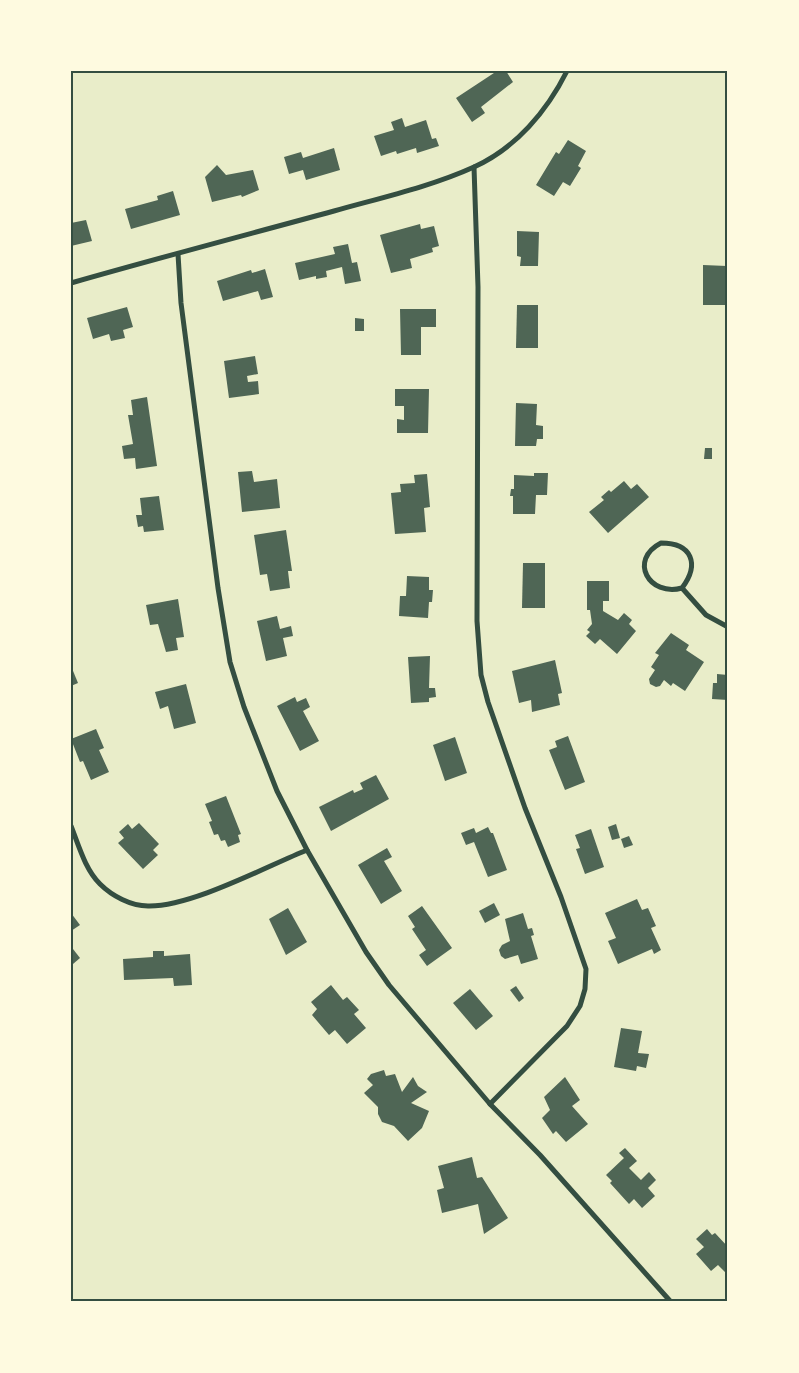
<svg xmlns="http://www.w3.org/2000/svg" width="799" height="1373" font-family="Inter,sans-serif">
	<rect width="100%" height="100%" fill="#e9edc9"/>
	<g fill="#4f6655">
		<path d="M497,71H506L513,82L481,107L485,113L472,122L456,98Z"/>
		<path d="M402,118L405,127L426,120L432,139L436,138L439,146L417,153L416,148L397,154L396,151L381,156L374,136L394,130L391,122Z"/>
		<path d="M568,140L586,151L578,166L581,168L570,186L563,182L554,196L536,185L556,152L559,154Z"/>
		<path d="M334,148L340,170L306,180L303,170L289,174L284,157L301,152L303,158Z"/>
		<path d="M217,165L226,175L253,170L259,190L242,197L241,195L212,202L205,177Z"/>
		<path d="M173,191L180,215L131,229L125,209L158,200L157,196Z"/>
		<path d="M86,220L92,241L71,246V223Z"/>
		<path d="M420,224L421,229L434,226L439,246L432,248L433,252L410,259L412,268L391,273L380,235Z"/>
		<path d="M517,231L539,232L538,266H520L521,257L517,256Z"/>
		<path d="M348,244L352,263L357,262L361,281L345,284L342,267L326,271L327,277L316,279V276L299,280L295,263L335,254L333,247Z"/>
		<path d="M703,265L727,266L726,305H703Z"/>
		<path d="M265,269L273,297L261,300L258,291L223,301L217,281L251,270L252,273Z"/>
		<path d="M517,305H538V348H516Z"/>
		<path d="M127,307L133,327L123,330L125,338L111,341L109,334L93,339L87,318Z"/>
		<path d="M400,309H436V327H421V355H401Z"/>
		<path d="M355,318L364,319V331H355Z"/>
		<path d="M255,356L258,374L247,376L248,382L258,381L259,394L229,398L224,361Z"/>
		<path d="M395,389H429L428,433H397V419L404,420V406H395Z"/>
		<path d="M147,397L157,466L136,469L135,458L124,459L122,446L133,444L128,415H133L131,400Z"/>
		<path d="M516,403L537,404L536,425L543,426V439H537L536,446H515Z"/>
		<path d="M705,448H712V459H704Z"/>
		<path d="M252,471L254,482L277,479L280,508L242,512L238,472Z"/>
		<path d="M534,473H548L547,495H536L535,514H513V496H510L511,489H514V475L534,476Z"/>
		<path d="M427,474L430,507L424,508L426,532L395,534L391,493L401,492L400,484L415,483L414,475Z"/>
		<path d="M624,481L631,489L637,484L649,497L608,533L589,512L604,500L601,497L609,490L611,492Z"/>
		<path d="M159,496L164,530L144,532L143,526L138,527L136,515H142L140,498Z"/>
		<path d="M286,530L292,571H288L290,588L270,591L267,574L260,575L254,535Z"/>
		<path d="M523,563H545V608H522Z"/>
		<path d="M407,576L429,577V590H433L432,602H429L428,618L399,616L400,596H406Z"/>
		<path d="M587,581H609V601H603V611L618,620L624,613L632,620L629,624L636,631L617,654L600,639L595,644L586,636L590,632L587,630L592,624L590,610H587Z"/>
		<path d="M178,599L184,637L176,638L178,650L166,652L158,624L150,625L146,605Z"/>
		<path d="M277,616L280,629L291,626L293,636L283,638L287,656L266,661L257,621Z"/>
		<path d="M671,633L689,645L686,650L704,662L685,691L673,683L671,686L664,680L660,686L656,687L650,684L649,679L655,670L651,667L659,655L655,653Z"/>
		<path d="M430,656L429,688H435L436,697L429,698V702L411,703L408,657Z"/>
		<path d="M555,660L562,693L558,694L560,705L532,712L531,700L519,703L512,671Z"/>
		<path d="M71,666L78,683L71,686Z"/>
		<path d="M717,674L728,675V700L712,699L713,683H717Z"/>
		<path d="M186,684L196,723L174,729L168,706L160,709L155,692Z"/>
		<path d="M295,697L297,702L306,698L310,707L303,711L319,741L300,751L277,706Z"/>
		<path d="M96,729L104,748L99,750L109,772L91,780L83,761L80,762L71,739Z"/>
		<path d="M568,736L585,782L565,790L549,750L557,747L555,741Z"/>
		<path d="M455,737L467,773L445,781L433,745Z"/>
		<path d="M376,775L389,799L331,831L319,807L353,790L354,793L363,789L360,783Z"/>
		<path d="M226,796L241,834L238,835L240,842L228,847L225,840L221,841L218,834L214,835L209,822L212,821L205,804Z"/>
		<path d="M139,823L159,844L153,850L158,855L143,869L118,843L124,838L119,832L128,824L132,829Z"/>
		<path d="M616,824L620,838L612,840L608,827Z"/>
		<path d="M488,827L491,833H493L507,870L488,877L474,842L466,845L461,833L474,828L476,833Z"/>
		<path d="M591,829L604,867L585,874L576,849L580,848L575,835Z"/>
		<path d="M629,836L633,845L624,848L621,839Z"/>
		<path d="M387,848L392,857L384,861L402,891L381,904L358,865Z"/>
		<path d="M637,899L642,910L648,908L656,926L651,928L661,950L654,954L652,949L618,964L608,941L616,938L605,913Z"/>
		<path d="M494,903L500,915L485,923L479,911Z"/>
		<path d="M422,906L452,948L427,966L419,955L426,950L412,929L415,927L408,916Z"/>
		<path d="M288,908L307,942L286,955L269,919Z"/>
		<path d="M71,913L80,925L71,931Z"/>
		<path d="M523,913L528,929L532,928L534,935L531,936L538,959L521,964L518,955L505,959L501,956L499,950L502,945L510,941L505,919Z"/>
		<path d="M73,949L80,958L73,964L71,950Z"/>
		<path d="M153,951H164V956L190,954L192,985L174,986L173,978L124,980L123,959L153,957Z"/>
		<path d="M331,985L343,1000L347,997L359,1010L354,1014L366,1028L347,1044L335,1030L329,1035L312,1015L317,1009L311,1002Z"/>
		<path d="M516,986L524,998L519,1002L510,990Z"/>
		<path d="M470,989L493,1016L476,1030L453,1003Z"/>
		<path d="M621,1028L642,1031L638,1053L649,1054L646,1068L637,1066L636,1071L614,1067Z"/>
		<path d="M384,1070L386,1076L395,1074L402,1092L413,1077L418,1086L427,1092L411,1103L429,1111L422,1128L408,1141L394,1126L382,1122L378,1114V1107L364,1093L373,1085L367,1079L371,1074Z"/>
		<path d="M565,1077L580,1100L572,1106L588,1124L566,1142L556,1131L553,1134L542,1118L550,1110L544,1097Z"/>
		<path d="M625,1148L637,1161L629,1168L641,1180L649,1172L656,1180L648,1188L655,1196L642,1208L634,1199L629,1204L610,1183L612,1181L606,1175L624,1158L619,1153Z"/>
		<path d="M472,1157L477,1178L482,1177L508,1218L484,1234L478,1204L442,1213L437,1190L444,1188L438,1166Z"/>
		<path d="M707,1229L712,1235L715,1233L728,1247V1275L718,1265L711,1271L696,1254L704,1247L696,1239Z"/>
	</g>
	<g fill="none" stroke-linecap="round" stroke-linejoin="round">
		<g stroke="#344e41" stroke-width="5">
			<path d="M474,167L478,287L477,621L481,675L488,702L525,808L561,897L586,969L585,989L580,1006L567,1026L490,1104"/>
			<path d="M178,254L181,303L218,588L230,662L244,707L277,791L307,850L366,952L389,985L490,1104L540,1155L671,1302"/>
			<path d="M71,283C158,258 246,235 334,211C380,198 430,187 474,167C516,148 547,111 567,71"/>
			<path d="M661,543C692,543 700,564 682,588C649,597 628,560 661,543Z"/>
			<path d="M682,588L706,615L728,627"/>
			<path d="M71,826C79,846 85,869 100,884C112,896 131,906 148,906C191,907 265,867 307,850"/>
		</g>
	</g>
	<rect width="799" height="1373" fill="none" stroke="#fefae0" stroke-width="145"/>
	<rect x="72" y="72" width="654" height="1228" fill="none" stroke="#344e41" stroke-width="2"/>
</svg>
